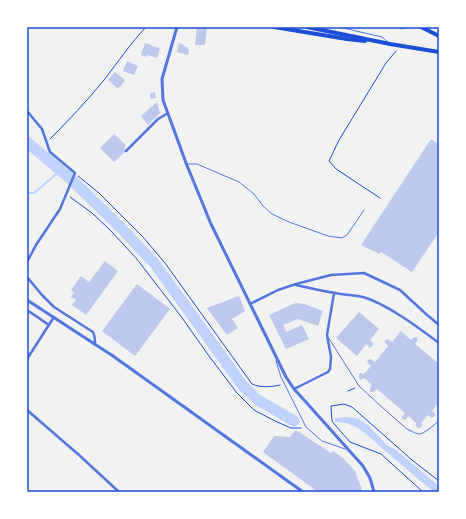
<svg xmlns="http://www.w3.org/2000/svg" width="466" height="519" font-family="Montserrat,sans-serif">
	<rect width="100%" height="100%" fill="#f2f2f2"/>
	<path fill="#bfd3fe" d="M345,417L358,418L368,425L387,445L396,450L439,486V492H434C419,479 403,467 389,454C371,440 360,422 335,422V418Z"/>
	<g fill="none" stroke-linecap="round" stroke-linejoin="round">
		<path stroke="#bfd3fe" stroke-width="2" d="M27,193H34L60,171"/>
		<path stroke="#bfd3fe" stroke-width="11" d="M27,142L73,181L120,227L155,264L243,386L258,400L294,421"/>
	</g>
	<g fill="#bdc9ec">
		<path d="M197,27H207L205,45H195Z"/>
		<path d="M145,43L152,45L151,46L160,48L157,58L148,55L147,57L141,55Z"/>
		<path d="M179,43L184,45L183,46L187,47L189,51L188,55L177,52Z"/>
		<path d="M127,61L138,66L134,75L123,71Z"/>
		<path d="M115,72L125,80L120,87L117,88L108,80Z"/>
		<path d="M155,92L156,98L150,99V93Z"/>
		<path d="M157,102L160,113L148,125L141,116Z"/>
		<path d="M114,134L126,145L124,148L126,151L114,162L100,148Z"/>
		<path d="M431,139L439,145V232L412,272L381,252L380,254L361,245Z"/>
		<path d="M105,261L118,271L86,315L72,305L76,300L71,297L74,292L71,290L81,276L89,282Z"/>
		<path d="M137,284L170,309L135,356L102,331Z"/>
		<path d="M239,296L245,311L232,319L238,328L227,335L207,308Z"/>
		<path d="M296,303L304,304L323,311L318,326L298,319L283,325L286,332L302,325L309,339L286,349L269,315L291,305Z"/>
		<path d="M359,312L379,329L370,340L374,344L370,348L366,344L357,356L336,338Z"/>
		<path d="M401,331L411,340L414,337H417L418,340L415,344L439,364V402L432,411L435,414V416L431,418L428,415L421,423L422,424V426L420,428H418L416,426V423L409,416L405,420L402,419V417L405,413L377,389L373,392H370V389L372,385L364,378L361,380L359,378V375L360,373L364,374L371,366L367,362L368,360L371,359L375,362L388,346L385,342V340L388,339L392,342Z"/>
		<path d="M296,430L331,453L333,451L344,459L355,471L358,479L363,492H318L263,452L274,436L290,437Z"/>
	</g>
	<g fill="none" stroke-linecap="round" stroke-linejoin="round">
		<g stroke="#1d4ed8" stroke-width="1">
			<path d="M50,139C69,120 87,101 104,80C118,62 130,44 146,27"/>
			<path d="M78,176L99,193L143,237L165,263L252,384C261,388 271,387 280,385"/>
			<path d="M70,197L92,213L110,230L136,258L180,315L209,356L237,393L254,410L275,421L291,428H301"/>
			<path d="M380,198L336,169L329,161L339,140L386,63L396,51"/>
			<path d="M348,391L355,388"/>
			<path d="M423,492L381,454L350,442L335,425L332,421L331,406L344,404L352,407L412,460L439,481"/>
		</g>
		<g stroke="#5277de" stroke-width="1">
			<path d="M339,27L382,37L388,42"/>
			<path d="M188,164H197L239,182L254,194L263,206L272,214L289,222L328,236L342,238L347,235L364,210"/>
			<path d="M328,337L359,386L384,409L407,429L415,433L419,434L423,433L429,429L439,421"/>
			<path d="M276,361L281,377L306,427L322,441L345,449"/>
		</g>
		<g stroke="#5277de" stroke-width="2.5">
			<path d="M400,27L401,28L406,27"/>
			<path d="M27,111L42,129L50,152L75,173L60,209L36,245L27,262"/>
			<path d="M126,151L158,119L168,113"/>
			<path d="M27,277L42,295L54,307L93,332C95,336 95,339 95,344"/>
			<path d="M296,285C309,288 322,291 335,293C344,295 354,295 363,297C387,304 419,328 439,343"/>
			<path d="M250,304L278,290L296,284L331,275L364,273L400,290L426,314L439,325"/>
			<path d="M27,310L49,325"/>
			<path d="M27,359L54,317"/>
			<path d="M294,389L328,372L330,369L331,357L327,335L334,293"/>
			<path d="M27,410L79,455L119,492"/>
		</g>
		<g stroke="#5277de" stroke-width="3">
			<path d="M177,27L162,79L163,100L186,163L211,224L286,377L294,389L305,401L363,466L370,478L374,492"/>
			<path d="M27,300L113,356L303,492"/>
		</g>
		<g stroke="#1d4ed8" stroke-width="4">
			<path d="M274,27L347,39L365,41"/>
			<path d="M307,27L390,44L439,52"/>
			<path d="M421,27L439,36"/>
		</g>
	</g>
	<rect width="466" height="519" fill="none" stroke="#ffffff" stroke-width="56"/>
	<rect x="28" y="28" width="410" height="463" fill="none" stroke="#1d4ed8" stroke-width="1.5"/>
</svg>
